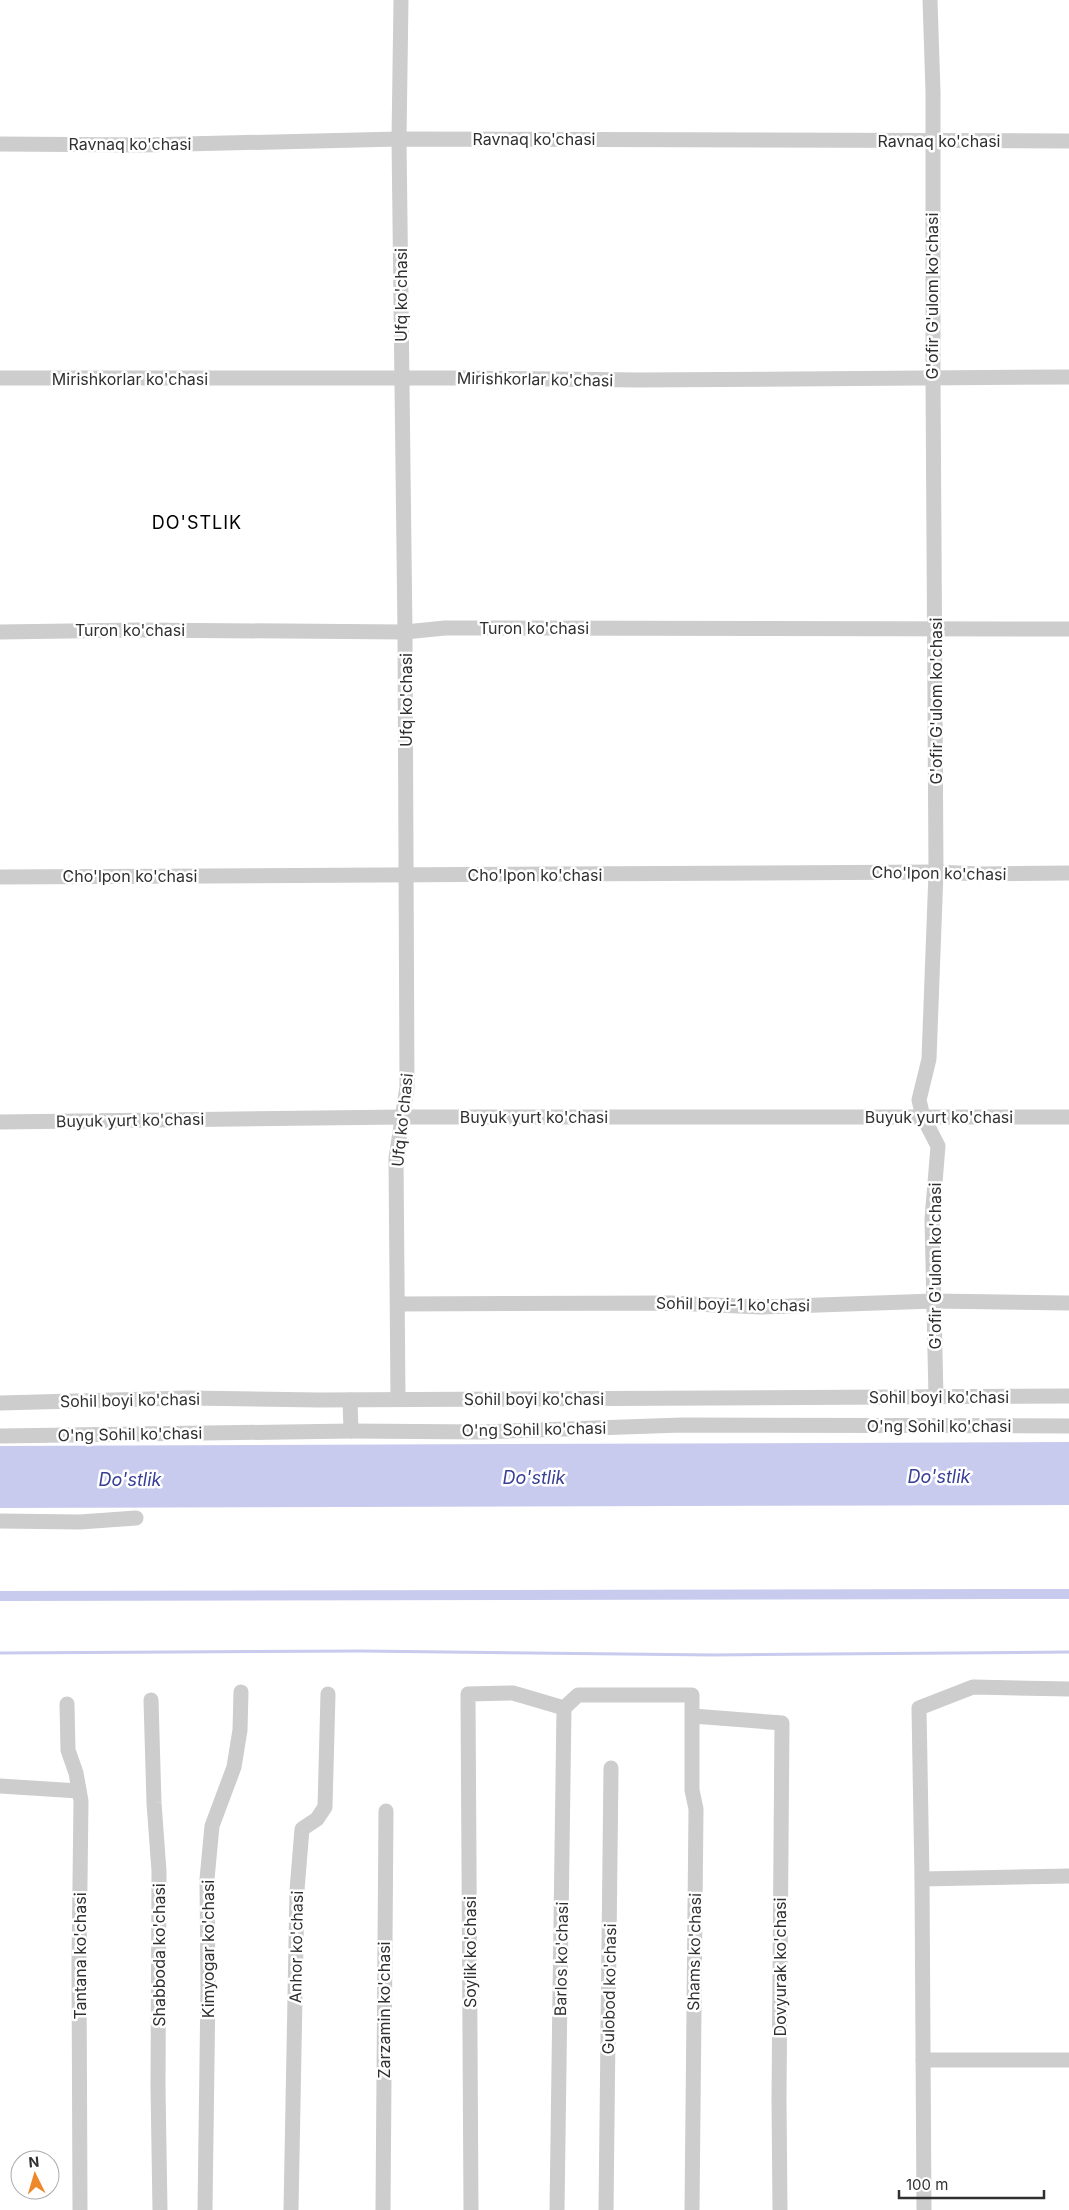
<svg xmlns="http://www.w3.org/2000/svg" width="1069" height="2210" font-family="Inter,sans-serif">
	<rect width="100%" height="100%" fill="#fff"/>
	<path fill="#c8caee" d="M1069,1442V1505L0,1508V1446Z"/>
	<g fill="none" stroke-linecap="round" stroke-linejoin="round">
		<path stroke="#c8caee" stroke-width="3" d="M0,1653L361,1651L713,1655L1069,1652"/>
		<path stroke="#c8caee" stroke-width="10" d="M0,1596L1069,1594"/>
		<g stroke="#cdcdcd" stroke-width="15">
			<path d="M930,0L933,92V378L936,872L929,1059L919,1100L923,1117L938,1146L932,1219L936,1397"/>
			<path d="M0,144L143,145L399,139L1069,141"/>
			<path d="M0,378H462L639,380L1069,377"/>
			<path d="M0,632L138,630L405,632L445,628L1069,629"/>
			<path d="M0,877L936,872L980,874L1069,873"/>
			<path d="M0,1122L403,1117H1069"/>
			<path d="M398,1304L670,1303L761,1307L934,1301L1069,1303"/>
			<path d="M398,1399L396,1158L407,1087L405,632L399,139L401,0"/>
			<path d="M350,1400L351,1431"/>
			<path d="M0,1403L188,1398L319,1400L1069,1396"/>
			<path d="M0,1436L351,1431L482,1432L682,1425L1069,1426"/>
			<path d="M0,1521L80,1522L136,1518"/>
			<path d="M151,1700L154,1803L159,1871L158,2087L160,2210"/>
			<path d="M67,1704L68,1750L76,1773L81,1801L79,1963L80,2210"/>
			<path d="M693,1716L782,1723L779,2099L780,2210"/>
			<path d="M0,1786L79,1791"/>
			<path d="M922,1879L1069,1876"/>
			<path d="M923,2060H1069"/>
			<path d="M205,2210L208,1987L207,1879L212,1826L234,1767L240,1730L241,1692"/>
			<path d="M291,2210L297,1890L302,1829L317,1819L325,1807L328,1694"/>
			<path d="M383,2210L386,1811"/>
			<path d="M471,2210L468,1694L513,1693L564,1708L578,1695H692V1790L696,1809L692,2210"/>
			<path d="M557,2210L564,1708"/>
			<path d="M606,2210L611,1768"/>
			<path d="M924,2210L922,1879L919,1708L973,1687L1069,1689"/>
		</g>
	</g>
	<g text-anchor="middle" stroke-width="5" stroke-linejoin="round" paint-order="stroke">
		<g font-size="16" fill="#303030" stroke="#fff">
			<text x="534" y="145">Ravnaq ko'chasi</text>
			<text x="939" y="147">Ravnaq ko'chasi</text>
			<text x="130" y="150">Ravnaq ko'chasi</text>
			<text transform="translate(401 295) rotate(-90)" y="6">Ufq ko'chasi</text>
			<text transform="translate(932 296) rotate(-90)" y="6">G'ofir G'ulom ko'chasi</text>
			<text x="130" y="385">Mirishkorlar ko'chasi</text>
			<text transform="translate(535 379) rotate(1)" y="6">Mirishkorlar ko'chasi</text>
			<text x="534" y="634">Turon ko'chasi</text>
			<text x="130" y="636">Turon ko'chasi</text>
			<text transform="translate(406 700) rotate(-90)" y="6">Ufq ko'chasi</text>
			<text transform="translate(936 701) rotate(-90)" y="6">G'ofir G'ulom ko'chasi</text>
			<text transform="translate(939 873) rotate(1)" y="6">Cho'lpon ko'chasi</text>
			<text x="535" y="881">Cho'lpon ko'chasi</text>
			<text x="130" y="882">Cho'lpon ko'chasi</text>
			<text x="534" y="1123">Buyuk yurt ko'chasi</text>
			<text x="939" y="1123">Buyuk yurt ko'chasi</text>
			<text transform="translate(130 1120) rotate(-1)" y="6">Buyuk yurt ko'chasi</text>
			<text transform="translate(402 1120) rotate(-84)" y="6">Ufq ko'chasi</text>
			<text transform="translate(935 1266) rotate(-90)" y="6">G'ofir G'ulom ko'chasi</text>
			<text transform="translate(733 1304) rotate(1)" y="6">Sohil boyi-1 ko'chasi</text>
			<text x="939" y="1403">Sohil boyi ko'chasi</text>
			<text x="534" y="1405">Sohil boyi ko'chasi</text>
			<text transform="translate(130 1400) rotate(-1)" y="6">Sohil boyi ko'chasi</text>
			<text x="939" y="1432">O'ng Sohil ko'chasi</text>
			<text transform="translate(534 1429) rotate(-1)" y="6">O'ng Sohil ko'chasi</text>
			<text transform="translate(130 1434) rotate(-1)" y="6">O'ng Sohil ko'chasi</text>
			<text transform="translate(296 1947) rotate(-89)" y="6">Anhor ko'chasi</text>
			<text transform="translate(208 1949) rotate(-90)" y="6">Kimyogar ko'chasi</text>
			<text transform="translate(470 1952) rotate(-90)" y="6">Soylik ko'chasi</text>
			<text transform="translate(694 1952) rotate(-89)" y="6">Shams ko'chasi</text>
			<text transform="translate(159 1955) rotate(-90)" y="6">Shabboda ko'chasi</text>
			<text transform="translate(80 1956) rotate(-90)" y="6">Tantana ko'chasi</text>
			<text transform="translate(561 1959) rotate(-89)" y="6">Barlos ko'chasi</text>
			<text transform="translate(780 1967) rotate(-90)" y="6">Dovyurak ko'chasi</text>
			<text transform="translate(609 1989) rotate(-89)" y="6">Gulobod ko'chasi</text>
			<text transform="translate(384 2010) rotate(-90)" y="6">Zarzamin ko'chasi</text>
		</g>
		<g font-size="18" letter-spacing="1" fill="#000" stroke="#fff">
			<text x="197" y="529">DO'STLIK</text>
		</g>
		<g font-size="18" font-style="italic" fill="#393f96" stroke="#fff">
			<text x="939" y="1483">Do'stlik</text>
			<text x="534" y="1484">Do'stlik</text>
			<text x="130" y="1486">Do'stlik</text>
		</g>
	</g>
	<g transform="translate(35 2175) rotate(355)"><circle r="24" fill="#ffffff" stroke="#acacac"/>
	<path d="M0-4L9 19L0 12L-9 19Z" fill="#ed882b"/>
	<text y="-8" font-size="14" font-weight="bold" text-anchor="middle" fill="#303030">N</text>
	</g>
	<path d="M899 2190v8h145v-8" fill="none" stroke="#303030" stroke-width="2.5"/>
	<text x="906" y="2190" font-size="15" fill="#303030" stroke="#ffffff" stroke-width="4" paint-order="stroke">100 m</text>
</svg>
